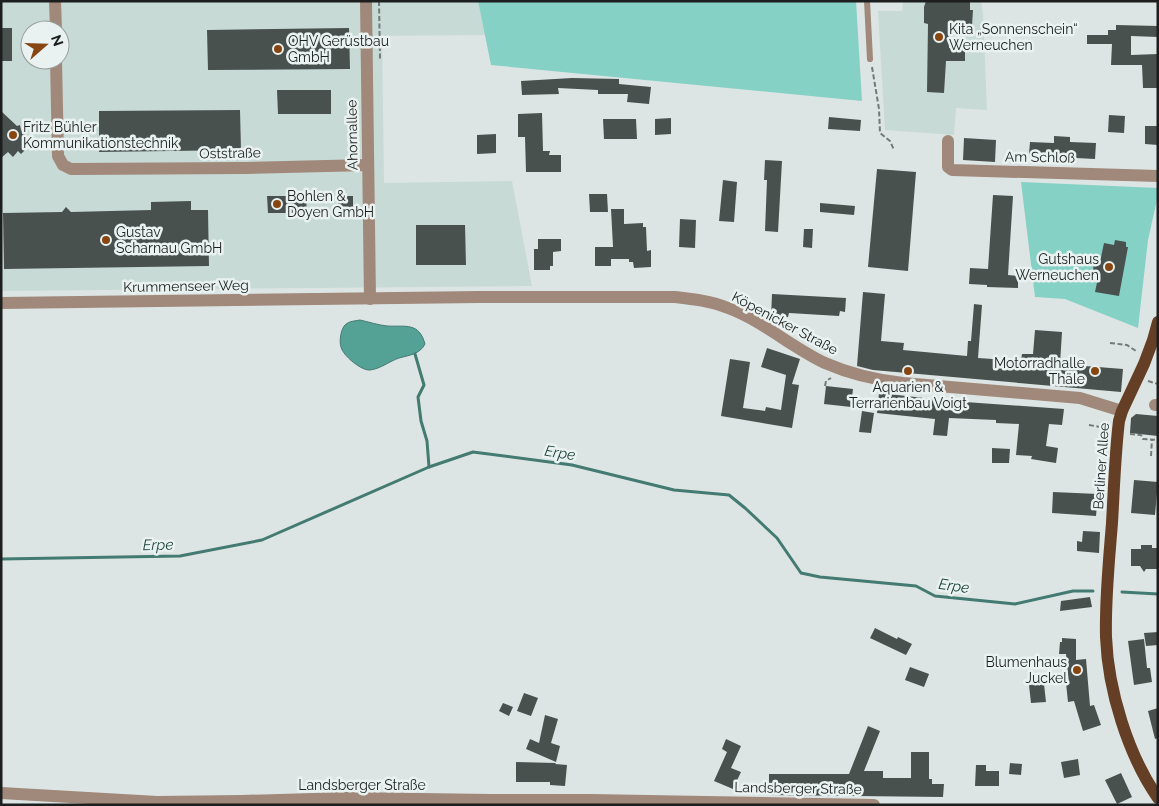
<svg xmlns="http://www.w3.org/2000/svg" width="1159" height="806" font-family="Raleway,sans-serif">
	<rect width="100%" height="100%" fill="#dce5e3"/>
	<g fill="#c8dad6" fill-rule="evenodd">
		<path d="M1,1H478L485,35L382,36L384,183L512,181L532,286L1,291ZM30,30H60V60H30Z"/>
		<path d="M903,1H981L983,14L987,110L956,108L954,135L885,130L878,11H902Z"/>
	</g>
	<g fill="#85d1c6">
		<path d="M478,1H856L862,101L491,65Z"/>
		<path d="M1021,182L1158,188V195L1148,240L1138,328L1065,299L1035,297Z"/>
	</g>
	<path fill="#54a196" stroke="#437a72" d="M360,320C369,322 378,325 387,326C406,327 419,322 425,344C420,354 410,355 399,358C390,361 380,369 370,370C362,371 343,356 341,347C339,341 341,329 345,325C349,321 355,321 360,320Z"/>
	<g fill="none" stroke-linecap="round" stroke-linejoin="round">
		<g stroke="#437a72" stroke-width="3">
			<path d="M415,354L424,385L418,397L421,421L427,441L429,467"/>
			<path d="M1,559L180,556L262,540L429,467L473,452L572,465L674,490L729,495L745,508L777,538L801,573L820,577L916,586L935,596L1015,604L1073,591H1093"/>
			<path d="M1122,592L1158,594"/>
		</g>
	</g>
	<g fill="#49514f">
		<path d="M926,1H970V10H973L972,26H949V48H965V61H946L944,93L927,92L928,24L924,23V7Z"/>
		<path d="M1116,25L1158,26V37L1131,36V55L1158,54V88H1143L1142,65H1111L1112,44H1087V35H1108V30H1116Z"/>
		<rect x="1" y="28" width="11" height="33"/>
		<path d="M349,28L350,69L208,70L207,30Z"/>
		<path d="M572,78L619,79V84L651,87L649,104L627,102L628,94H598V90L558,88L559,94L522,95L521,81Z"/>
		<path d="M277,90H331V114H278Z"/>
		<path d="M240,110L241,150L99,152V111Z"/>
		<path d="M1,111L17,126L20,125L21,130L33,142L21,154L18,151L13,157L8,152L1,158Z"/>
		<path d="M542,113L543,151H550L549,155H561V172H526L525,137H518V114Z"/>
		<path d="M1109,115L1125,116L1124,133L1108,132Z"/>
		<path d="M829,117L861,120L860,131L828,129Z"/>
		<path d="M671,118V134L655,135V119Z"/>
		<path d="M603,119H636L637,139H604Z"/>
		<path d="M1145,126H1158V145L1145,144Z"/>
		<path d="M496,134V153L477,154V135Z"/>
		<path d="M1054,136L1070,137V142L1096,143L1095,159L1076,158V157L1029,154L1030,142L1054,143Z"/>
		<path d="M964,138L996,140L995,162L963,160Z"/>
		<path d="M765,160L782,161L778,232L765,231L767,180H764Z"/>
		<path d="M877,169L916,172L908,271L868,267Z"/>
		<path d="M723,180L737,182L734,222L719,221Z"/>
		<path d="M589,194H607L608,212H590Z"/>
		<path d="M993,195L1013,196L1008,275L1018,276V288L987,287V285L969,284L970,268L988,269Z"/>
		<path d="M267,196H306L307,213H268Z"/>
		<rect x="338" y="196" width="15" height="17"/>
		<path d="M191,201V210H208L209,266L4,269L3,213L62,212L66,207L71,212L151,210V202Z"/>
		<path d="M820,203L855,206L854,215L820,212Z"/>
		<path d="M611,209H624V224L643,223V227H646L647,251L651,250V267L634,268L633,262H629V259H611V266H595V247H613Z"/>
		<path d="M680,219L696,220L695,248L679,247Z"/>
		<path d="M416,225H465L466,265H416Z"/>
		<path d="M804,229H813L812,248L803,247Z"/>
		<path d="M538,239H561V251L553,252V266H550V270H534V249H538Z"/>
		<path d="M1115,240L1126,242V247H1128L1119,296L1095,292L1099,273L1093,272L1094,261L1100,262L1104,243L1114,245Z"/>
		<path d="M863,292L885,294L881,341L904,343L903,350L967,356L968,341H971L974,304L982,305L978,358L1021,361L1022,354H1033L1035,330L1062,332L1060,364L1123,369L1121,392L873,370L857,366Z"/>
		<path d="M772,294L846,298L845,312L840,311L839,316L789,313L788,317L771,316Z"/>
		<path d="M767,348L800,359L792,384L799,385L792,428L721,416L730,359L750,362L743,408L765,411L766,407L781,410L786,375L761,367Z"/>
		<path d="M826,386L853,389L851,407L824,404Z"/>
		<path d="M879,393L951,401L1064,409L1062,425L1049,424L1046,446L1058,448L1056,463L1031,459L1032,456L1016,455L1019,424L996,423V420L949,418L947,436L933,435L935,419L877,413Z"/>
		<path d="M862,411L874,413L871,433L859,432Z"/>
		<path d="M1136,414L1158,416V436L1130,433L1131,418Z"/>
		<path d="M992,448L1010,449L1009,463H992Z"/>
		<path d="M1134,480L1158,482L1155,515L1131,513Z"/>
		<path d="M1053,492L1098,494L1096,516L1052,513Z"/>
		<path d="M1083,531L1100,532L1099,553L1077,551V541L1082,542Z"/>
		<path d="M1141,545H1152V548H1158V569H1146L1144,572L1140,566H1131V549H1141Z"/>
		<path d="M1090,597L1092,607L1060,611L1061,601Z"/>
		<path d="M875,628L897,639L898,637L912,644L906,655L870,638Z"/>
		<path d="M1158,632V645L1146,646L1144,633Z"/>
		<path d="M1062,638L1076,639V660L1086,659L1090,706L1094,705L1101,725L1083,731L1074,701L1068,702L1066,683H1069L1066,654H1059L1060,642H1062Z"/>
		<path d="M1144,639L1147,668H1150L1152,682L1134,685L1128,641Z"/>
		<path d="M910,667L929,674L924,687L905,680Z"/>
		<path d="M1044,684L1046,702L1031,703L1029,685Z"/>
		<path d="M524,693L538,698L531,716L517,711Z"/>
		<path d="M503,703L513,707L509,716L499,711Z"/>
		<path d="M1158,708V738L1155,739L1148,711Z"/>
		<path d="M545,715L558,719L551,743L560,746L556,762L526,749L530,739L539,743Z"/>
		<path d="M868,726L880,731L864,771H883V778H911V752H929V779H932V784H944L943,797L769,795V774H849Z"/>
		<path d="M726,739L741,746L731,768L741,772L733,789L714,781L727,752L722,749Z"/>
		<path d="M1078,759L1080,775L1064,778L1061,762Z"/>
		<path d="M516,762L556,763L555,764L567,765L565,786L550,785V782H516Z"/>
		<path d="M1010,763L1022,764L1021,775L1009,774Z"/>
		<path d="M976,765H986V771H999V786H975Z"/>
		<path d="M1121,773L1132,797L1117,804L1105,780Z"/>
	</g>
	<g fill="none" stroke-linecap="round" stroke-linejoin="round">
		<g stroke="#737977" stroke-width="2" stroke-dasharray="5 2.5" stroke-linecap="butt">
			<path d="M379,1L380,59"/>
			<path d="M872,67L879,109L880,133L890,141L894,150"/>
			<path d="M1110,343L1127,345L1136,351"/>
			<path d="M1148,381L1158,384"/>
			<path d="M825,386L826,381L831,378"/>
			<path d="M1089,425L1106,428"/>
			<path d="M1130,434L1141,435L1143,439L1158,440"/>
			<path d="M1151,456L1152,439"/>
		</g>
		<path stroke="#a0887a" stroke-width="6" d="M867,1L870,59"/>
		<g stroke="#a0887a" stroke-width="12">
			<path d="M55,1L56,30"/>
			<path d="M366,1L370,299"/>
			<path d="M56,60L58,156L63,165L71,169L245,168L368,165"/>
			<path d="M948,141V167L952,170L1158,176"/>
			<path d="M1,303L479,297H675C693,299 711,301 728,308C763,321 791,347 825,363C850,374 876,380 903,383L1080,398L1122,411"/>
			<path d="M1155,405H1158"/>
			<path d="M1,793L157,802L242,801L347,798L491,800H590L874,805"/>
		</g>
		<path stroke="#653f25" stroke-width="12" d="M1158,322L1153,340L1144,364L1122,411L1119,421C1115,454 1114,489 1112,523C1109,561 1105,599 1106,637C1108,690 1128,755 1158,798"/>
	</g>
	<g fill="#874512" stroke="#e9f2f0" stroke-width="2">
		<circle cx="939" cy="37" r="5"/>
		<circle cx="278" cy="49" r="5"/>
		<circle cx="13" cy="135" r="5"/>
		<circle cx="277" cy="204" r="5"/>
		<circle cx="106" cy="240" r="5"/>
		<circle cx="1109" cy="267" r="5"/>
		<circle cx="908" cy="371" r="5"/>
		<circle cx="1095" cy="371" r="5"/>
		<circle cx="1077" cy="670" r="5"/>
	</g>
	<g text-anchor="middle" stroke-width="5" stroke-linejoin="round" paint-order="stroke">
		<g font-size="14" fill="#1c1f1e" stroke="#e9f2f0" text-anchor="start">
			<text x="949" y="34">Kita „Sonnenschein“<tspan x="949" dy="16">Werneuchen</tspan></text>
			<text x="288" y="46">OHV Gerüstbau<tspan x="288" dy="16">GmbH</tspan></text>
			<text x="23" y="132">Fritz Bühler<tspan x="23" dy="16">Kommunikationstechnik</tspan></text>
			<text x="287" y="201">Bohlen &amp;<tspan x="287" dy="16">Doyen GmbH</tspan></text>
			<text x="116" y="237">Gustav<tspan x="116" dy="16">Scharnau GmbH</tspan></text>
			<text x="1099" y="264" text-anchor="end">Gutshaus<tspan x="1099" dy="16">Werneuchen</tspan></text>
			<text x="1085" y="368" text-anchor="end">Motorradhalle<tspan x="1085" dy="16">Thäle</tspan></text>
			<text x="908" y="392" text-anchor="middle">Aquarien &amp;<tspan x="908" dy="16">Terrarienbau Voigt</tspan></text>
			<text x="1067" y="667" text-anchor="end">Blumenhaus<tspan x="1067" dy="16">Juckel</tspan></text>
		</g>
		<g font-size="14" fill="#1c1f1e" stroke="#e9f2f0">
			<text transform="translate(352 135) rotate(-91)" y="5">Ahornallee</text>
			<text transform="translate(230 153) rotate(-1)" y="5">Oststraße</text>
			<text transform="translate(1040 157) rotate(1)" y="5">Am Schloß</text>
			<text transform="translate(186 286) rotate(-1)" y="5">Krummenseer Weg</text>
			<text transform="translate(785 323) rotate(28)" y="5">Köpenicker Straße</text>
			<text transform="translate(1101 466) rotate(-86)" y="5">Berliner Allee</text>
			<text x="362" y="790">Landsberger Straße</text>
			<text transform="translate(798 788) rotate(1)" y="5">Landsberger Straße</text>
		</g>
		<g font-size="15" font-style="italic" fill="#193e39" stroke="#e9f2f0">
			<text transform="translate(560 453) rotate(9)" y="5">Erpe</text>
			<text transform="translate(158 545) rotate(-1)" y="5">Erpe</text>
			<text transform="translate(954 586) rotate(8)" y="5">Erpe</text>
		</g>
	</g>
	<rect width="1159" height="806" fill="none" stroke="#1c1f1e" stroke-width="5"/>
	<g transform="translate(45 45) rotate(70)"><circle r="24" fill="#e9f2f0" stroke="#979e9c"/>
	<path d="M0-4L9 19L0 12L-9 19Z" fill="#874512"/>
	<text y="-8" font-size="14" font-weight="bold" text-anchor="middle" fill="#1c1f1e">N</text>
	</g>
</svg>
